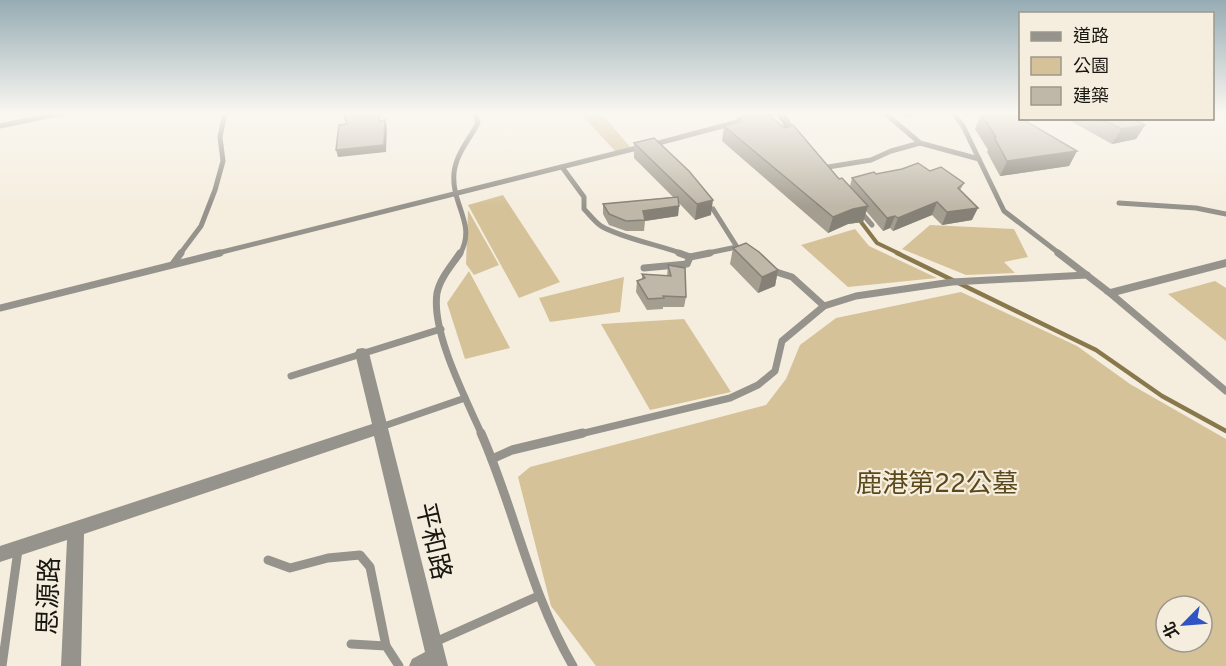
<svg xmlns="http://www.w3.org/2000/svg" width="1226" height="666" font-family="Overpass,'Noto Sans TC',sans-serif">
	<rect width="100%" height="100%" fill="#f5eedf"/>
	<g fill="#d5c299" fill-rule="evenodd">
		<path d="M580,113H601L631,148L616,152Z"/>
		<path d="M503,195L560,282L519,298L468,205Z"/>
		<path d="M468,210L499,265L474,275L466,264Z"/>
		<path d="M930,225L1014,229L1028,257L1004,262L1015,273L966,275L902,249Z"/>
		<path d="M855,229L869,246L937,278L848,287L801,245Z"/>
		<path d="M469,271L510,348L465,359L447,303Z"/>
		<path d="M624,277L620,312L550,322L539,298Z"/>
		<path d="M1215,281L1226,288V341L1168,294Z"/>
		<path d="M961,292L1077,346L1130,384L1226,439V666H596L551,606L518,477L530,467L766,405L786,379L800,345L836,318ZM1166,606H1202V642H1166Z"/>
		<path d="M684,319L731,392L650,410L601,324Z"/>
	</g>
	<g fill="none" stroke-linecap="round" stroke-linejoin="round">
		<g stroke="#8a784d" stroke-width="4">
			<path d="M778,113L790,131"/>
			<path d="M858,218L877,243L900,254"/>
		</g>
		<path stroke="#8a784d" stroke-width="4.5" d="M897,253L1096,350L1162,396L1226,431"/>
		<g stroke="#95938c" stroke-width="5">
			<path d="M782,113L793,131"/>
			<path d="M885,113L920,143"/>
			<path d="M953,113L963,126L1004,211L1060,254"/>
			<path d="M759,117L774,113"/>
			<path d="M0,126L62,113"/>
			<path d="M651,145L745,120"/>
			<path d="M562,167L584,197V209C589,214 595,222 601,226C621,238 659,245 683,254"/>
			<path d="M822,168L871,160L891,151L920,143L979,159"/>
			<path d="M1119,203L1196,208L1226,214"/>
			<path d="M713,209L737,247"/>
			<path d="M860,211L872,225"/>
			<path d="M180,254L201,226L215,190L223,161L220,137L225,113"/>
			<path d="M214,254L641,147"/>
			<path d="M460,254C477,224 451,205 454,173C456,154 469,140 478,123L475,113"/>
			<path d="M703,254L737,247L741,250"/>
		</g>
		<g stroke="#95938c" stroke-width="7">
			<path d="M460,253C452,265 440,278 437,293C431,332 466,399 482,435"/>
			<path d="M679,253L690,257L710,253"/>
			<path d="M1058,253L1110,293L1226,391"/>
			<path d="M173,264L181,253"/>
			<path d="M644,268L687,264L690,257"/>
			<path d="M770,270L792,277L824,306"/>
			<path d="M0,308L220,253"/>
			<path d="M291,376L441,329"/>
			<path d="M381,427L465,398"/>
			<path d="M576,435L730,398L758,385L775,371L782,341L824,306L856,296L952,282L1087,275"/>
		</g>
		<g stroke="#95938c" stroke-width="9">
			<path d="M481,433C515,510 530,593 573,666"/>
			<path d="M492,459L512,450L583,433"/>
			<path d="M268,560L290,568L328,558L360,555L370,567L386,646"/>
			<path d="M435,642L536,597"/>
			<path d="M351,644L386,646L399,666"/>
			<path d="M2,666L18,550"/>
		</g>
		<g fill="#95938c" fill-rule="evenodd">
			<path d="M1226,259V267L1110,297L1104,293L1110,289Z"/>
			<path d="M362,348L367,349L369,353L448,666H409L412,659L425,652L374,436L84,534L81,666H61L67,540L0,562V546L372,424L355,353L357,349Z"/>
		</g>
	</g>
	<g fill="#a49e91">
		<path d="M900,113H923L905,117Z"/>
		<path d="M981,114L1077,151L1069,166L1000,176L987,152L988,150L975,129Z"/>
		<path d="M738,118L839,179L850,186L852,178L876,174L930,171L964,183L960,190L972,220L942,225L932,215L893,231L890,228L883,231L866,211L863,222L848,224L828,233L722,141L724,126L737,123Z"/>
		<path d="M1065,118H1133L1145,125L1136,139L1112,144Z"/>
		<path d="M634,143L711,215L695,220L679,203L678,216L645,221L644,231H626L609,225L603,214V204L673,197L634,158Z"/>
		<path d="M733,248L778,270L775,286L758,293L730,264Z"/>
		<path d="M668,265L686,297L684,307H663V309L647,310L636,292L637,281L642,279V274L667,276Z"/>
	</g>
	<g fill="#868176">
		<path d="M907,113H923L905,117Z"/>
		<path d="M385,120L387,127L386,152L338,157L336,150Z"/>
		<path d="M1145,125L1136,139L1112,144L1121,129Z"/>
		<path d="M1077,151L1069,166L1000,176L1007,161Z"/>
		<path d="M713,200L711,215L695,220L697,204Z"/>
		<path d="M937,202L932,215L893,231L898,218Z"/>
		<path d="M679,206L678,216L645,221L643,211Z"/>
		<path d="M868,206L863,222L848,224L828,233L833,217L853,209Z"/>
		<path d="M978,208L972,220L942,225L947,212Z"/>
		<path d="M895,216L890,228L883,231L887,218Z"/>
		<path d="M778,270L775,286L758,293L762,277Z"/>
	</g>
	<g fill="#bfb8a9" stroke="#868176" stroke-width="1.5">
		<path d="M343,113H380L379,121L385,120L384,145L336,150L339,125L347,124Z"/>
		<path d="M755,113H766L785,128L793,125L839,179L842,178L868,206L853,209L833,217L724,126L742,121L738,118Z"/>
		<path d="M992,113H1012L1077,151L1007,161L994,137H996L981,114Z"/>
		<path d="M1100,118H1133L1145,125L1121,129Z"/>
		<path d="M654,138L689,171L713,200L697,204L634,143Z"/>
		<path d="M918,163L930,171L941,167L964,183L958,188L978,208L947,212L937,202L898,218L895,216L887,218L852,178L874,172L876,174L902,169Z"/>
		<path d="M678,197L679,206L643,211L645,220L626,221L609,214L603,204Z"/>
		<path d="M746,243L759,252L778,270L762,277L733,248Z"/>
		<path d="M668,265L685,268L686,297L663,296L664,298L648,299L637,281L645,278L642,274L671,276Z"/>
	</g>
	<linearGradient id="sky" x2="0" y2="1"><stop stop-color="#96acb4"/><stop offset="0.55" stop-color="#faf7f1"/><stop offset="1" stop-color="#faf7f1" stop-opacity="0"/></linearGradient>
	<rect width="1226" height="206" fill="url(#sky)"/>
	<g text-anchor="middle" stroke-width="4.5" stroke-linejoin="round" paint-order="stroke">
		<g font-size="26" fill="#5c491b" stroke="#f5eedf">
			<text x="937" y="492">鹿港第22公墓</text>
		</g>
		<g font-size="26" fill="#191711" stroke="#f5eedf">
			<text transform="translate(434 541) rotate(77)" y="9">平和路</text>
			<text transform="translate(48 596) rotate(-88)" y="9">思源路</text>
		</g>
	</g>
	<rect x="1019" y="12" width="195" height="108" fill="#f5eedf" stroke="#9d988d" stroke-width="1.5"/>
	<rect x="1031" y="32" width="30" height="9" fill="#95938c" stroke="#9d988d" stroke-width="1.5"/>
	<text x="1073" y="42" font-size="18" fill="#191711">道路</text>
	<rect x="1031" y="57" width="30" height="18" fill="#d5c299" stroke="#9d988d" stroke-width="1.5"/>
	<text x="1073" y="72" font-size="18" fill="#191711">公園</text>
	<rect x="1031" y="87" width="30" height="18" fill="#bfb8a9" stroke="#9d988d" stroke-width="1.5"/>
	<text x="1073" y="102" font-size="18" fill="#191711">建築</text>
	<g transform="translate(1184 624) rotate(245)"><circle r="28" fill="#f5eedf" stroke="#9d988d" stroke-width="1.5"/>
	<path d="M0-4.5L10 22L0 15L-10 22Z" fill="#3154c4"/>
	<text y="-9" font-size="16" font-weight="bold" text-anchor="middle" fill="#191711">北</text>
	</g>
</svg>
